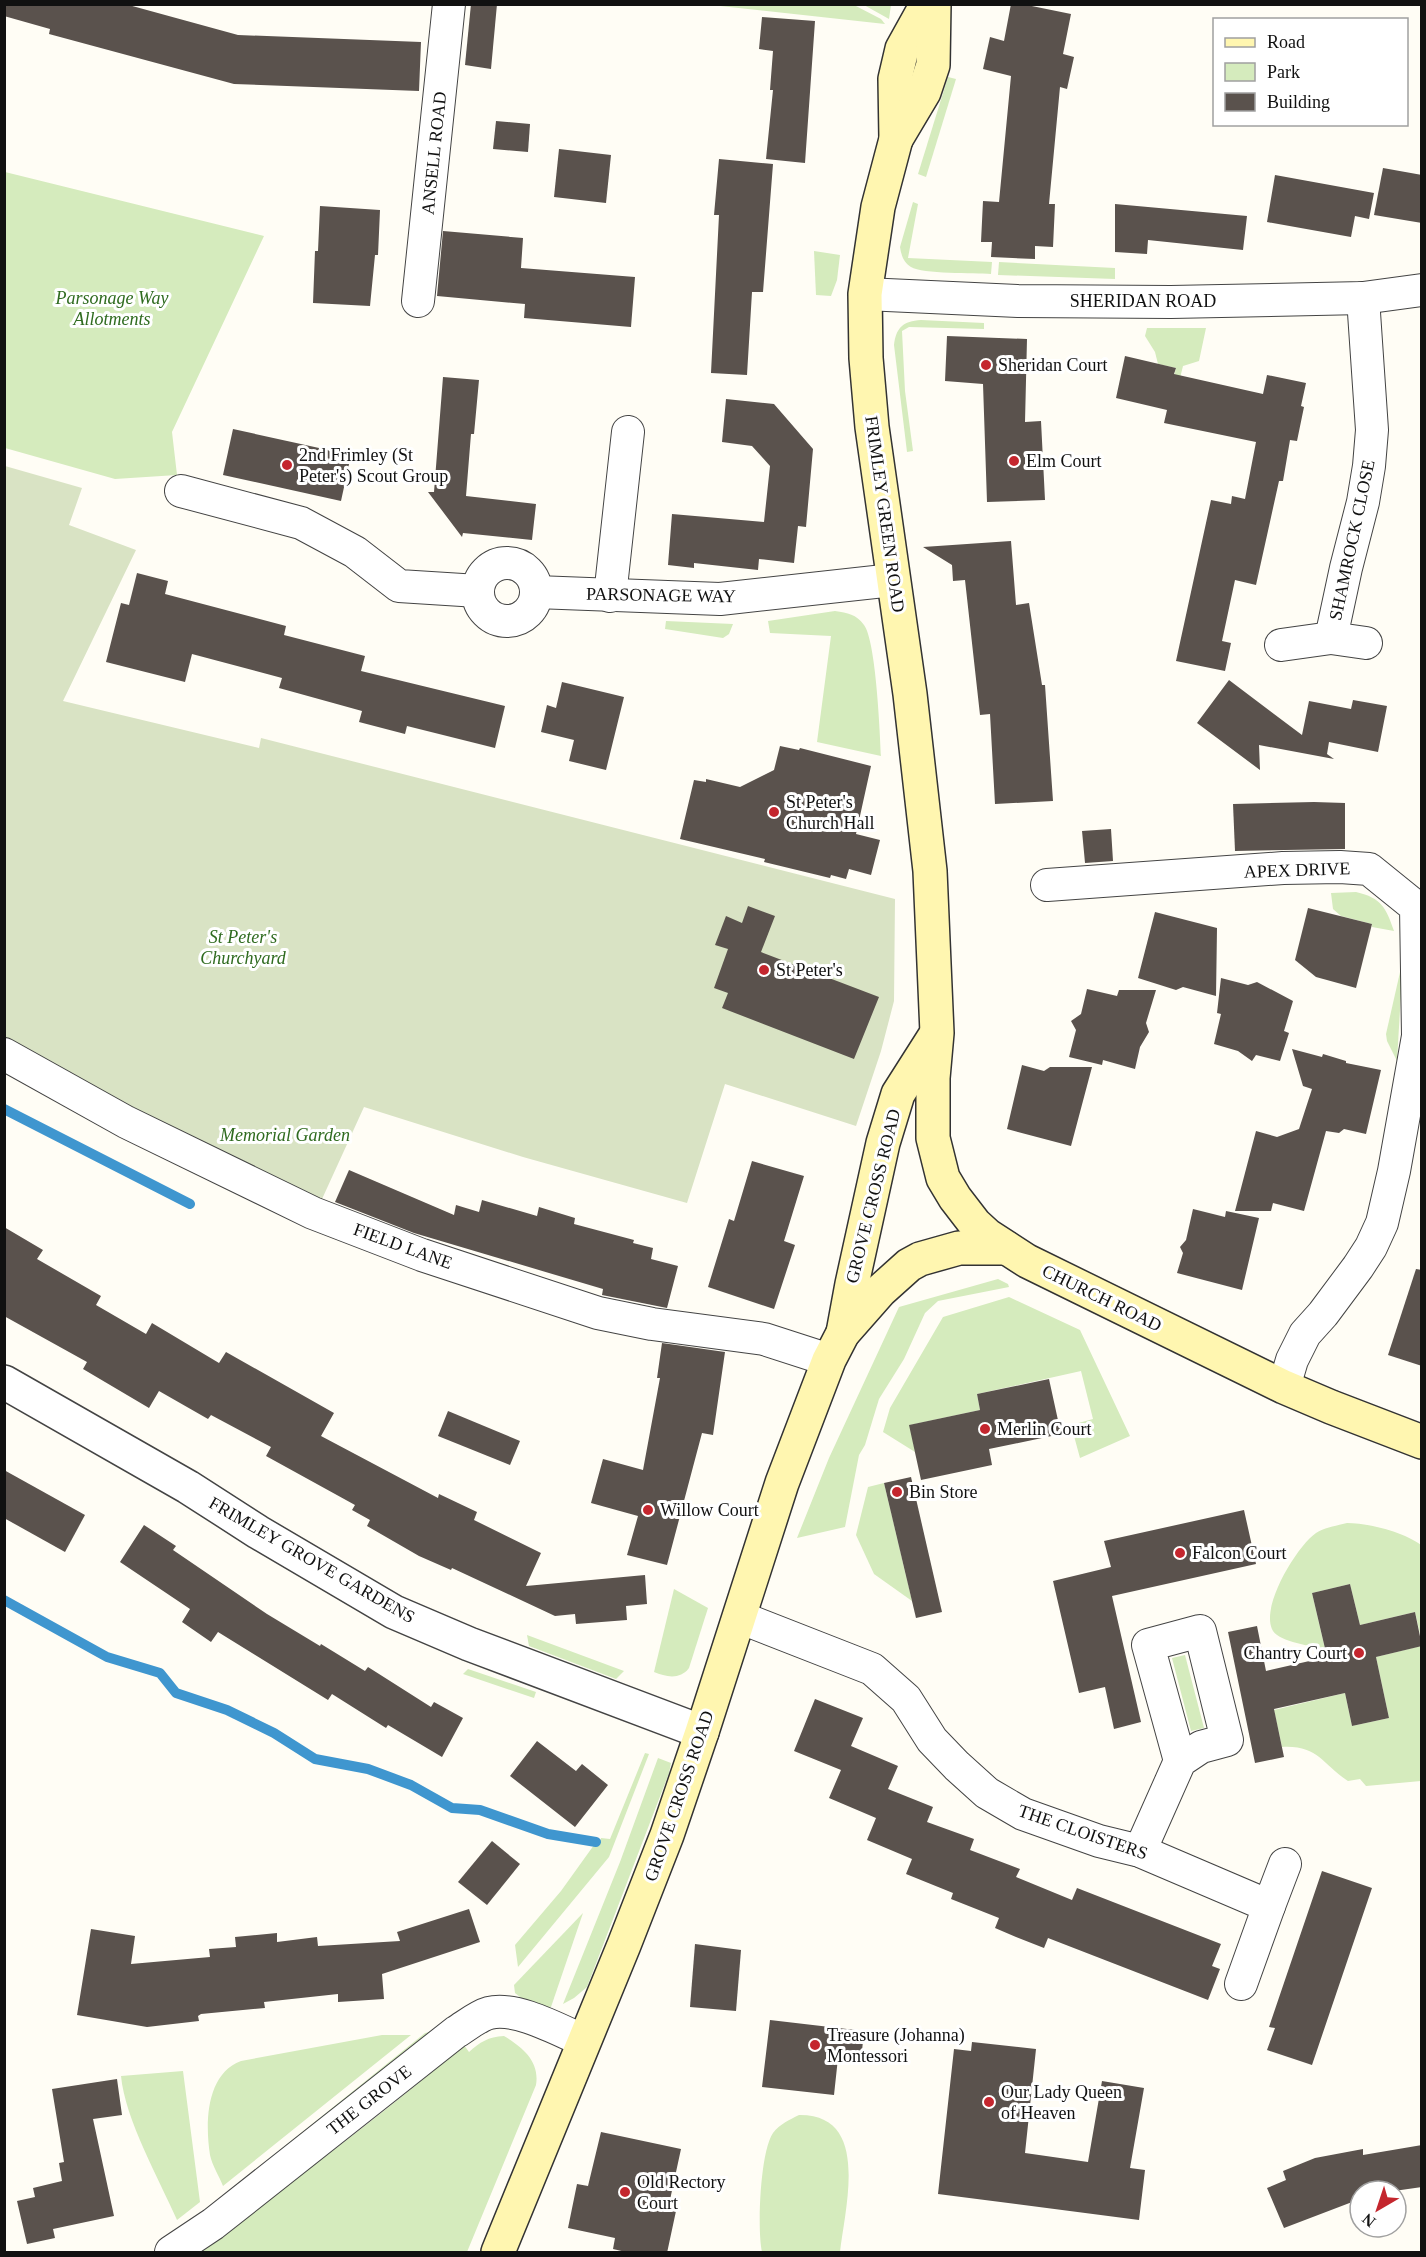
<svg xmlns="http://www.w3.org/2000/svg" width="1426" height="2257" font-family="'Times New Roman',serif">
	<rect width="100%" height="100%" fill="#fffdf5"/>
	<g fill="#d5ebbd">
		<path d="M711,5H854L881,19L885,24Z"/>
		<path d="M864,5H891L889,19Z"/>
		<path d="M948,77L956,79L926,177L918,174Z"/>
		<path d="M5,172L264,236L172,432L177,475L115,479L5,448Z"/>
		<path d="M913,202L918,204L908,258L992,262L991,274C975,273 922,274 911,267C904,263 901,255 900,247Z"/>
		<path d="M814,251L840,255L837,280L831,296L816,295Z"/>
		<path d="M999,262L1115,268V279L998,275Z"/>
		<path d="M921,320L984,323V329L909,327L902,331L905,391L913,451L907,452L894,345C896,328 903,321 921,320Z"/>
		<path d="M1147,328H1206L1199,361L1183,366L1180,378L1174,376L1176,368L1158,364L1155,352L1145,336Z"/>
		<path d="M835,611C848,613 856,614 864,625C876,641 880,732 881,756L817,742L831,636L770,633L768,621Z"/>
		<path d="M666,621L733,624L729,634L723,638L665,629Z"/>
		<path d="M1356,892C1382,898 1386,908 1394,931L1372,927V924L1341,916L1333,909L1331,893Z"/>
		<path d="M1403,959L1397,1061L1387,1041L1386,1034Z"/>
		<path d="M998,1279L1008,1284L1009,1287L938,1301L925,1313L904,1359L879,1399L865,1445L859,1455L845,1527L797,1538L829,1458L899,1307Z"/>
		<path d="M1009,1297L1080,1330L1130,1436L1080,1458L1071,1425L1093,1419L1081,1371L977,1394L980,1410L910,1425L915,1452L883,1432L890,1408L943,1317Z"/>
		<path d="M884,1483L912,1601L874,1574L856,1535L868,1487Z"/>
		<path d="M1347,1523C1368,1523 1404,1532 1421,1545V1638L1415,1612L1360,1625L1350,1584L1312,1593L1325,1649C1312,1646 1280,1642 1273,1631C1259,1608 1297,1546 1316,1533C1325,1527 1336,1526 1347,1523Z"/>
		<path d="M674,1589L708,1608L689,1668C680,1680 666,1677 654,1672Z"/>
		<path d="M527,1635L624,1671L616,1679L529,1646Z"/>
		<path d="M1421,1646V1781L1366,1786L1360,1779L1348,1781C1322,1764 1318,1745 1282,1747L1274,1710L1345,1693L1352,1726L1389,1718L1376,1657Z"/>
		<path d="M1185,1655L1204,1728L1191,1731L1172,1658Z"/>
		<path d="M468,1669L536,1692L534,1698L463,1674Z"/>
		<path d="M645,1753L649,1754L609,1857L518,1967L515,1945L561,1891L594,1845H599L601,1838L610,1839Z"/>
		<path d="M658,1758L671,1763L669,1773L587,1987L574,1998L563,2004L620,1862Z"/>
		<path d="M583,1913L551,2007C539,2010 524,2001 515,1993L514,1985Z"/>
		<path d="M439,2030L232,2198L228,2192L425,2033Z"/>
		<path d="M382,2035H411L223,2186C219,2176 212,2165 210,2155C205,2123 206,2074 241,2061Z"/>
		<path d="M504,2036C522,2047 540,2061 536,2085L467,2252H193C286,2188 377,2119 464,2045L469,2052C480,2042 488,2037 504,2036Z"/>
		<path d="M183,2071L200,2202L177,2220C159,2179 125,2119 121,2076Z"/>
		<path d="M799,2115C871,2114 845,2207 840,2252H762C757,2230 760,2152 773,2133C780,2124 789,2120 799,2115Z"/>
	</g>
	<path fill="#d9e3c4" d="M5,466L82,488L69,525L136,550L63,701L259,748L261,738L895,899L894,1001L881,1051L856,1126L725,1084L687,1203L523,1157L364,1107L317,1210L5,1049Z"/>
	<g fill="none" stroke-linecap="round" stroke-linejoin="round">
		<g stroke="#3f96cf" stroke-width="10">
			<path d="M4,1109L190,1204"/>
			<path d="M4,1600L107,1657L160,1673L176,1693L227,1710L274,1733L315,1759L368,1769L411,1785L452,1808L480,1810L548,1834L596,1842"/>
		</g>
	</g>
	<g fill="#5a524d">
		<path d="M4,4H125L238,35L421,42L419,91L234,84L49,34L50,29L4,16Z"/>
		<path d="M471,4H497L491,69L465,65Z"/>
		<path d="M1011,4H1022L1071,14L1063,54L1074,57L1067,89L1060,87L1049,204H1055L1053,247L1035,246V259L991,257L992,242H981L983,201L999,202L1011,76L983,69L990,37L1004,41Z"/>
		<path d="M762,17L815,21L805,163L766,159L773,90H770L773,51L759,49Z"/>
		<path d="M496,121L530,124L528,152L493,149Z"/>
		<path d="M559,149L611,155L606,203L554,197Z"/>
		<path d="M719,159L773,164L763,292H752L747,375L711,373L719,215H714Z"/>
		<path d="M1383,168L1422,175V223L1374,215Z"/>
		<path d="M1275,175L1374,193L1369,219L1355,216L1351,237L1267,222Z"/>
		<path d="M1115,204L1247,216L1243,250L1148,240L1147,254L1115,252Z"/>
		<path d="M320,206L380,210L378,255H375L370,306L313,303L315,251H318Z"/>
		<path d="M443,231L523,238L521,268L635,277L631,327L524,318L525,304L437,296Z"/>
		<path d="M947,336L1027,339L1025,422L1041,421L1045,500L987,502L983,384L945,381Z"/>
		<path d="M1125,356L1176,368L1174,374L1263,394L1267,375L1306,383L1301,406L1304,407L1297,441L1290,440L1283,481H1279L1256,585L1235,580L1222,641L1231,643L1225,671L1176,661L1211,500L1231,504L1232,496L1245,499L1256,442L1164,423L1167,410L1116,398Z"/>
		<path d="M443,377L479,380L474,434H471L466,496L536,504L532,540L463,533L462,537L428,492H434Z"/>
		<path d="M726,399L774,404L813,449L806,527L798,526L794,563L759,559L758,570L694,563V568L668,565L672,514L764,522L770,466L752,446L722,442Z"/>
		<path d="M233,429L351,455L341,501L223,475Z"/>
		<path d="M1011,541L1016,605L1029,603L1042,685H1045L1053,801L995,804L990,714L980,715L965,580L953,581L952,565L923,547Z"/>
		<path d="M137,573L168,581L165,594L286,626L284,635L365,656L361,671L505,706L495,748L407,726L405,734L359,722L362,711L279,688L282,678L192,654L185,682L106,662L121,603L129,605Z"/>
		<path d="M1229,680L1302,735L1309,701L1351,709L1353,700L1387,706L1378,752L1329,742L1327,754L1334,759L1259,745L1260,770L1197,723Z"/>
		<path d="M562,682L624,697L606,770L569,761L574,740L541,732L547,705L556,708Z"/>
		<path d="M780,746L799,750L800,748L871,766L856,834L880,840L871,875L849,869L846,879L831,875L830,878L764,862L765,859L680,839L694,780L706,782V779L740,787L774,770Z"/>
		<path d="M1314,802L1345,803V849L1235,851L1233,804Z"/>
		<path d="M1111,829L1113,861L1085,863L1082,831Z"/>
		<path d="M748,906L775,916L761,952L879,997L854,1059L722,1008L728,993L714,988L728,949L715,945L726,916L742,923Z"/>
		<path d="M1308,908L1372,924L1356,988L1316,977L1295,960Z"/>
		<path d="M1155,912L1217,928L1216,996L1183,987L1176,990L1138,978Z"/>
		<path d="M1221,978L1248,985L1257,982L1293,1001L1284,1031L1289,1033L1280,1061L1256,1055L1252,1061L1238,1051L1214,1044L1221,1014L1217,1013Z"/>
		<path d="M1087,989L1117,996L1119,990H1156L1146,1023L1149,1032L1140,1047L1135,1069L1103,1060L1102,1065L1069,1057L1076,1030L1071,1021L1081,1014Z"/>
		<path d="M1292,1049L1322,1057L1323,1054L1346,1061V1063L1381,1070L1366,1134L1344,1129L1339,1133L1326,1131L1304,1211L1273,1203L1271,1211H1235L1256,1131L1277,1137L1299,1129L1312,1089L1303,1086Z"/>
		<path d="M1022,1065L1044,1071L1050,1067H1092L1071,1146L1007,1129Z"/>
		<path d="M752,1161L804,1176L784,1241L795,1245L774,1309L708,1287L729,1219L734,1221Z"/>
		<path d="M349,1170L454,1215L456,1205L479,1212L482,1200L537,1216L539,1207L575,1218L574,1224L634,1240L633,1243L653,1248L651,1259L678,1266L667,1308L602,1295L603,1289L414,1233L335,1202Z"/>
		<path d="M1193,1209L1225,1217L1226,1211L1259,1218L1242,1290L1177,1273L1183,1253L1180,1247L1186,1240Z"/>
		<path d="M4,1227L43,1250L37,1259L101,1296L96,1305L146,1334L152,1323L219,1363L226,1352L334,1413L321,1436L438,1498L439,1494L477,1512L474,1520L541,1553L526,1586L645,1575L647,1604L626,1606L627,1620L576,1624L575,1614L555,1616L452,1568L451,1570L419,1556L367,1526L370,1520L352,1510L355,1505L266,1456L271,1447L211,1415L208,1419L159,1391L149,1408L83,1369L87,1362L4,1316Z"/>
		<path d="M1416,1269L1422,1270V1366L1388,1355Z"/>
		<path d="M662,1343L725,1352L713,1435L702,1433L667,1565L627,1555L638,1516L591,1503L603,1459L643,1470L660,1378H657Z"/>
		<path d="M1049,1379L1061,1434L989,1449L992,1465L921,1480L909,1425L980,1410L977,1394Z"/>
		<path d="M448,1411L520,1441L510,1465L438,1436Z"/>
		<path d="M4,1470L85,1515L65,1552L4,1518Z"/>
		<path d="M911,1477L942,1612L916,1618L884,1483Z"/>
		<path d="M1244,1510L1256,1564L1112,1596L1141,1722L1114,1729L1105,1687L1079,1693L1053,1581L1111,1567L1104,1541Z"/>
		<path d="M144,1525L176,1546L173,1550L267,1614L320,1646L321,1644L365,1671L368,1667L431,1707L434,1702L463,1718L442,1757L388,1725L386,1728L332,1694L328,1700L218,1632L211,1642L182,1622L190,1609L120,1562Z"/>
		<path d="M1350,1584L1360,1625L1415,1612L1422,1646L1376,1657L1389,1718L1352,1726L1345,1693L1274,1709L1284,1757L1255,1763L1228,1632L1257,1626L1266,1671L1327,1657L1312,1593Z"/>
		<path d="M815,1699L863,1718L851,1746L898,1766L888,1789L933,1807L927,1822L974,1839L970,1850L1020,1869L1016,1877L1072,1900L1077,1888L1221,1944L1212,1966L1220,1969L1208,2000L1048,1938L1044,1948L1016,1937L995,1928L999,1918L951,1899L953,1893L906,1874L912,1859L867,1840L876,1818L829,1798L841,1770L794,1751Z"/>
		<path d="M537,1741L576,1771L582,1764L608,1785L575,1827L510,1776Z"/>
		<path d="M492,1841L520,1864L487,1905L458,1882Z"/>
		<path d="M1322,1871L1372,1888L1312,2065L1267,2050L1275,2028L1269,2027Z"/>
		<path d="M469,1909L480,1942L382,1974L384,1999L338,2002V1994L264,2002L265,2008L201,2014L198,2016L199,2021L147,2027L77,2015L91,1929L135,1936L131,1964L210,1957L209,1949L236,1947L235,1937L277,1933V1942L317,1937L318,1946L400,1941L397,1932Z"/>
		<path d="M695,1944L741,1950L736,2011L690,2007Z"/>
		<path d="M770,2020L864,2031L861,2061L838,2058L834,2095L762,2087Z"/>
		<path d="M972,2042L1036,2049L1025,2153L1088,2162L1102,2081L1144,2088L1130,2168L1145,2170L1139,2220L938,2194L954,2049L971,2051Z"/>
		<path d="M117,2079L122,2115L93,2119L114,2216L53,2229L55,2238L27,2244L17,2201L35,2197L33,2188L62,2181L59,2163L64,2162L52,2089Z"/>
		<path d="M601,2132L681,2149L668,2209L676,2211L667,2253H630L613,2249L615,2238L568,2228L577,2184L588,2186Z"/>
		<path d="M1422,2145V2187L1394,2191H1360V2199L1284,2228L1267,2188L1286,2180L1283,2171L1315,2158L1363,2149V2155Z"/>
	</g>
	<g fill="none" stroke-linecap="round" stroke-linejoin="round">
		<g stroke="#444" stroke-width="34">
			<g id="minor">
				<path d="M865,294L1018,301L1171,302L1363,298L1422,290"/>
				<path d="M1363,298L1372,430L1369,466L1363,502L1346,568L1331,638L1366,643"/>
				<path d="M418,301L449,4"/>
				<path d="M181,491L301,523L355,552L399,586L478,591"/>
				<circle cx="507" cy="592" r="29"/>
				<path d="M536,592L720,599L893,580"/>
				<path d="M610,596L628,432"/>
				<path d="M1281,645L1331,638"/>
				<path d="M1047,885L1283,868L1340,867L1369,869L1416,907L1418,1036L1394,1171L1382,1223L1371,1247L1358,1267L1323,1314L1305,1334L1292,1360L1284,1387"/>
				<path d="M4,1054L126,1122L313,1213L422,1255L598,1313L652,1324L764,1339L829,1360"/>
				<path d="M739,1617L872,1669L906,1699L932,1740L957,1766L987,1793L1023,1814L1099,1841L1140,1851L1269,1906L1241,1984"/>
				<path d="M1140,1851L1180,1761L1201,1747L1227,1740L1200,1631L1148,1645L1180,1761"/>
				<path d="M1269,1906L1285,1864"/>
				<path d="M171,2252L213,2224L456,2032C466,2026 478,2016 489,2013C516,2006 559,2030 584,2041"/>
			</g>
		</g>
		<g stroke="#444" stroke-width="36">
			<path id="tertiary" d="M4,1382L188,1487L258,1532L394,1612L469,1644L702,1732"/>
		</g>
		<g stroke="#333" stroke-width="36">
			<g id="secondary">
				<path d="M927,4L902,49L895,79L896,139L878,207L865,294L866,358L872,427L910,694L930,871L937,1033L933,1078V1138L943,1178L955,1198L975,1224L987,1235L1027,1261L1284,1387L1331,1407L1422,1442"/>
				<path d="M896,139L924,92L933,65L934,4"/>
				<path d="M843,1333L852,1284L883,1143L898,1094L933,1039"/>
				<path d="M498,2252L624,1945L667,1835L702,1732L782,1483L829,1360L843,1333L880,1291L909,1265L920,1259L959,1248H1006"/>
			</g>
		</g>
		<use href="#minor" stroke="#fff" stroke-width="32"/>
		<use href="#tertiary" stroke="#fff" stroke-width="33"/>
		<use href="#secondary" stroke="#fff6b0" stroke-width="33"/>
	</g>
	<g fill="#c4262e" stroke="#fff" stroke-width="2">
		<circle cx="986" cy="365" r="6"/>
		<circle cx="1014" cy="461" r="6"/>
		<circle cx="287" cy="465" r="6"/>
		<circle cx="774" cy="812" r="6"/>
		<circle cx="764" cy="970" r="6"/>
		<circle cx="985" cy="1429" r="6"/>
		<circle cx="897" cy="1492" r="6"/>
		<circle cx="648" cy="1510" r="6"/>
		<circle cx="1180" cy="1553" r="6"/>
		<circle cx="1359" cy="1653" r="6"/>
		<circle cx="815" cy="2045" r="6"/>
		<circle cx="989" cy="2102" r="6"/>
		<circle cx="625" cy="2192" r="6"/>
	</g>
	<g text-anchor="middle" stroke-width="6" stroke-linejoin="round" paint-order="stroke">
		<g font-size="18" fill="#111" stroke="#fff">
			<text transform="translate(434 153) rotate(-84)" y="6">ANSELL ROAD</text>
			<text x="1143" y="307">SHERIDAN ROAD</text>
			<text transform="translate(885 514) rotate(82)" y="6">FRIMLEY GREEN ROAD</text>
			<text transform="translate(1352 540) rotate(-78)" y="6">SHAMROCK CLOSE</text>
			<text transform="translate(661 595) rotate(1)" y="6">PARSONAGE WAY</text>
			<text transform="translate(1297 870) rotate(-2)" y="6">APEX DRIVE</text>
			<text transform="translate(873 1196) rotate(-76)" y="6">GROVE CROSS ROAD</text>
			<text transform="translate(403 1246) rotate(20)" y="6">FIELD LANE</text>
			<text transform="translate(1102 1298) rotate(26)" y="6">CHURCH ROAD</text>
			<text transform="translate(312 1560) rotate(30)" y="6">FRIMLEY GROVE GARDENS</text>
			<text transform="translate(679 1796) rotate(-71)" y="6">GROVE CROSS ROAD</text>
			<text transform="translate(1083 1832) rotate(19)" y="6">THE CLOISTERS</text>
			<text transform="translate(369 2100) rotate(-38)" y="6">THE GROVE</text>
		</g>
		<g font-size="18" font-style="italic" fill="#2f6b1f" stroke="#fff">
			<text x="112" y="304">Parsonage Way<tspan x="112" dy="21">Allotments</tspan></text>
			<text x="243" y="943">St Peter's<tspan x="243" dy="21">Churchyard</tspan></text>
			<text x="285" y="1141">Memorial Garden</text>
		</g>
		<g font-size="18" fill="#111" stroke="#fff" text-anchor="start">
			<text x="998" y="371">Sheridan Court</text>
			<text x="299" y="461">2nd Frimley (St<tspan x="299" dy="21">Peter's) Scout Group</tspan></text>
			<text x="1026" y="467">Elm Court</text>
			<text x="786" y="808">St Peter's<tspan x="786" dy="21">Church Hall</tspan></text>
			<text x="776" y="976">St Peter's</text>
			<text x="997" y="1435">Merlin Court</text>
			<text x="909" y="1498">Bin Store</text>
			<text x="660" y="1516">Willow Court</text>
			<text x="1192" y="1559">Falcon Court</text>
			<text x="1347" y="1659" text-anchor="end">Chantry Court</text>
			<text x="827" y="2041">Treasure (Johanna)<tspan x="827" dy="21">Montessori</tspan></text>
			<text x="1001" y="2098">Our Lady Queen<tspan x="1001" dy="21">of Heaven</tspan></text>
			<text x="637" y="2188">Old Rectory<tspan x="637" dy="21">Court</tspan></text>
		</g>
	</g>
	<rect width="1426" height="2257" fill="none" stroke="#111111" stroke-width="12"/>
	<rect x="1213" y="18" width="195" height="108" fill="#ffffff" stroke="#a0a0a0" stroke-width="1.5"/>
	<rect x="1225" y="38" width="30" height="9" fill="#fff6b0" stroke="#a0a0a0" stroke-width="1.5"/>
	<text x="1267" y="48" font-size="18" fill="#111111">Road</text>
	<rect x="1225" y="63" width="30" height="18" fill="#d5ebbd" stroke="#a0a0a0" stroke-width="1.5"/>
	<text x="1267" y="78" font-size="18" fill="#111111">Park</text>
	<rect x="1225" y="93" width="30" height="18" fill="#5a524d" stroke="#a0a0a0" stroke-width="1.5"/>
	<text x="1267" y="108" font-size="18" fill="#111111">Building</text>
	<g transform="translate(1378 2209) rotate(219)"><circle r="28" fill="#ffffff" stroke="#a0a0a0" stroke-width="1.5"/>
	<path d="M0-4.5L10 22L0 15L-10 22Z" fill="#c4262e"/>
	<text y="-9" font-size="16" font-weight="bold" text-anchor="middle" fill="#111111">N</text>
	</g>
</svg>
